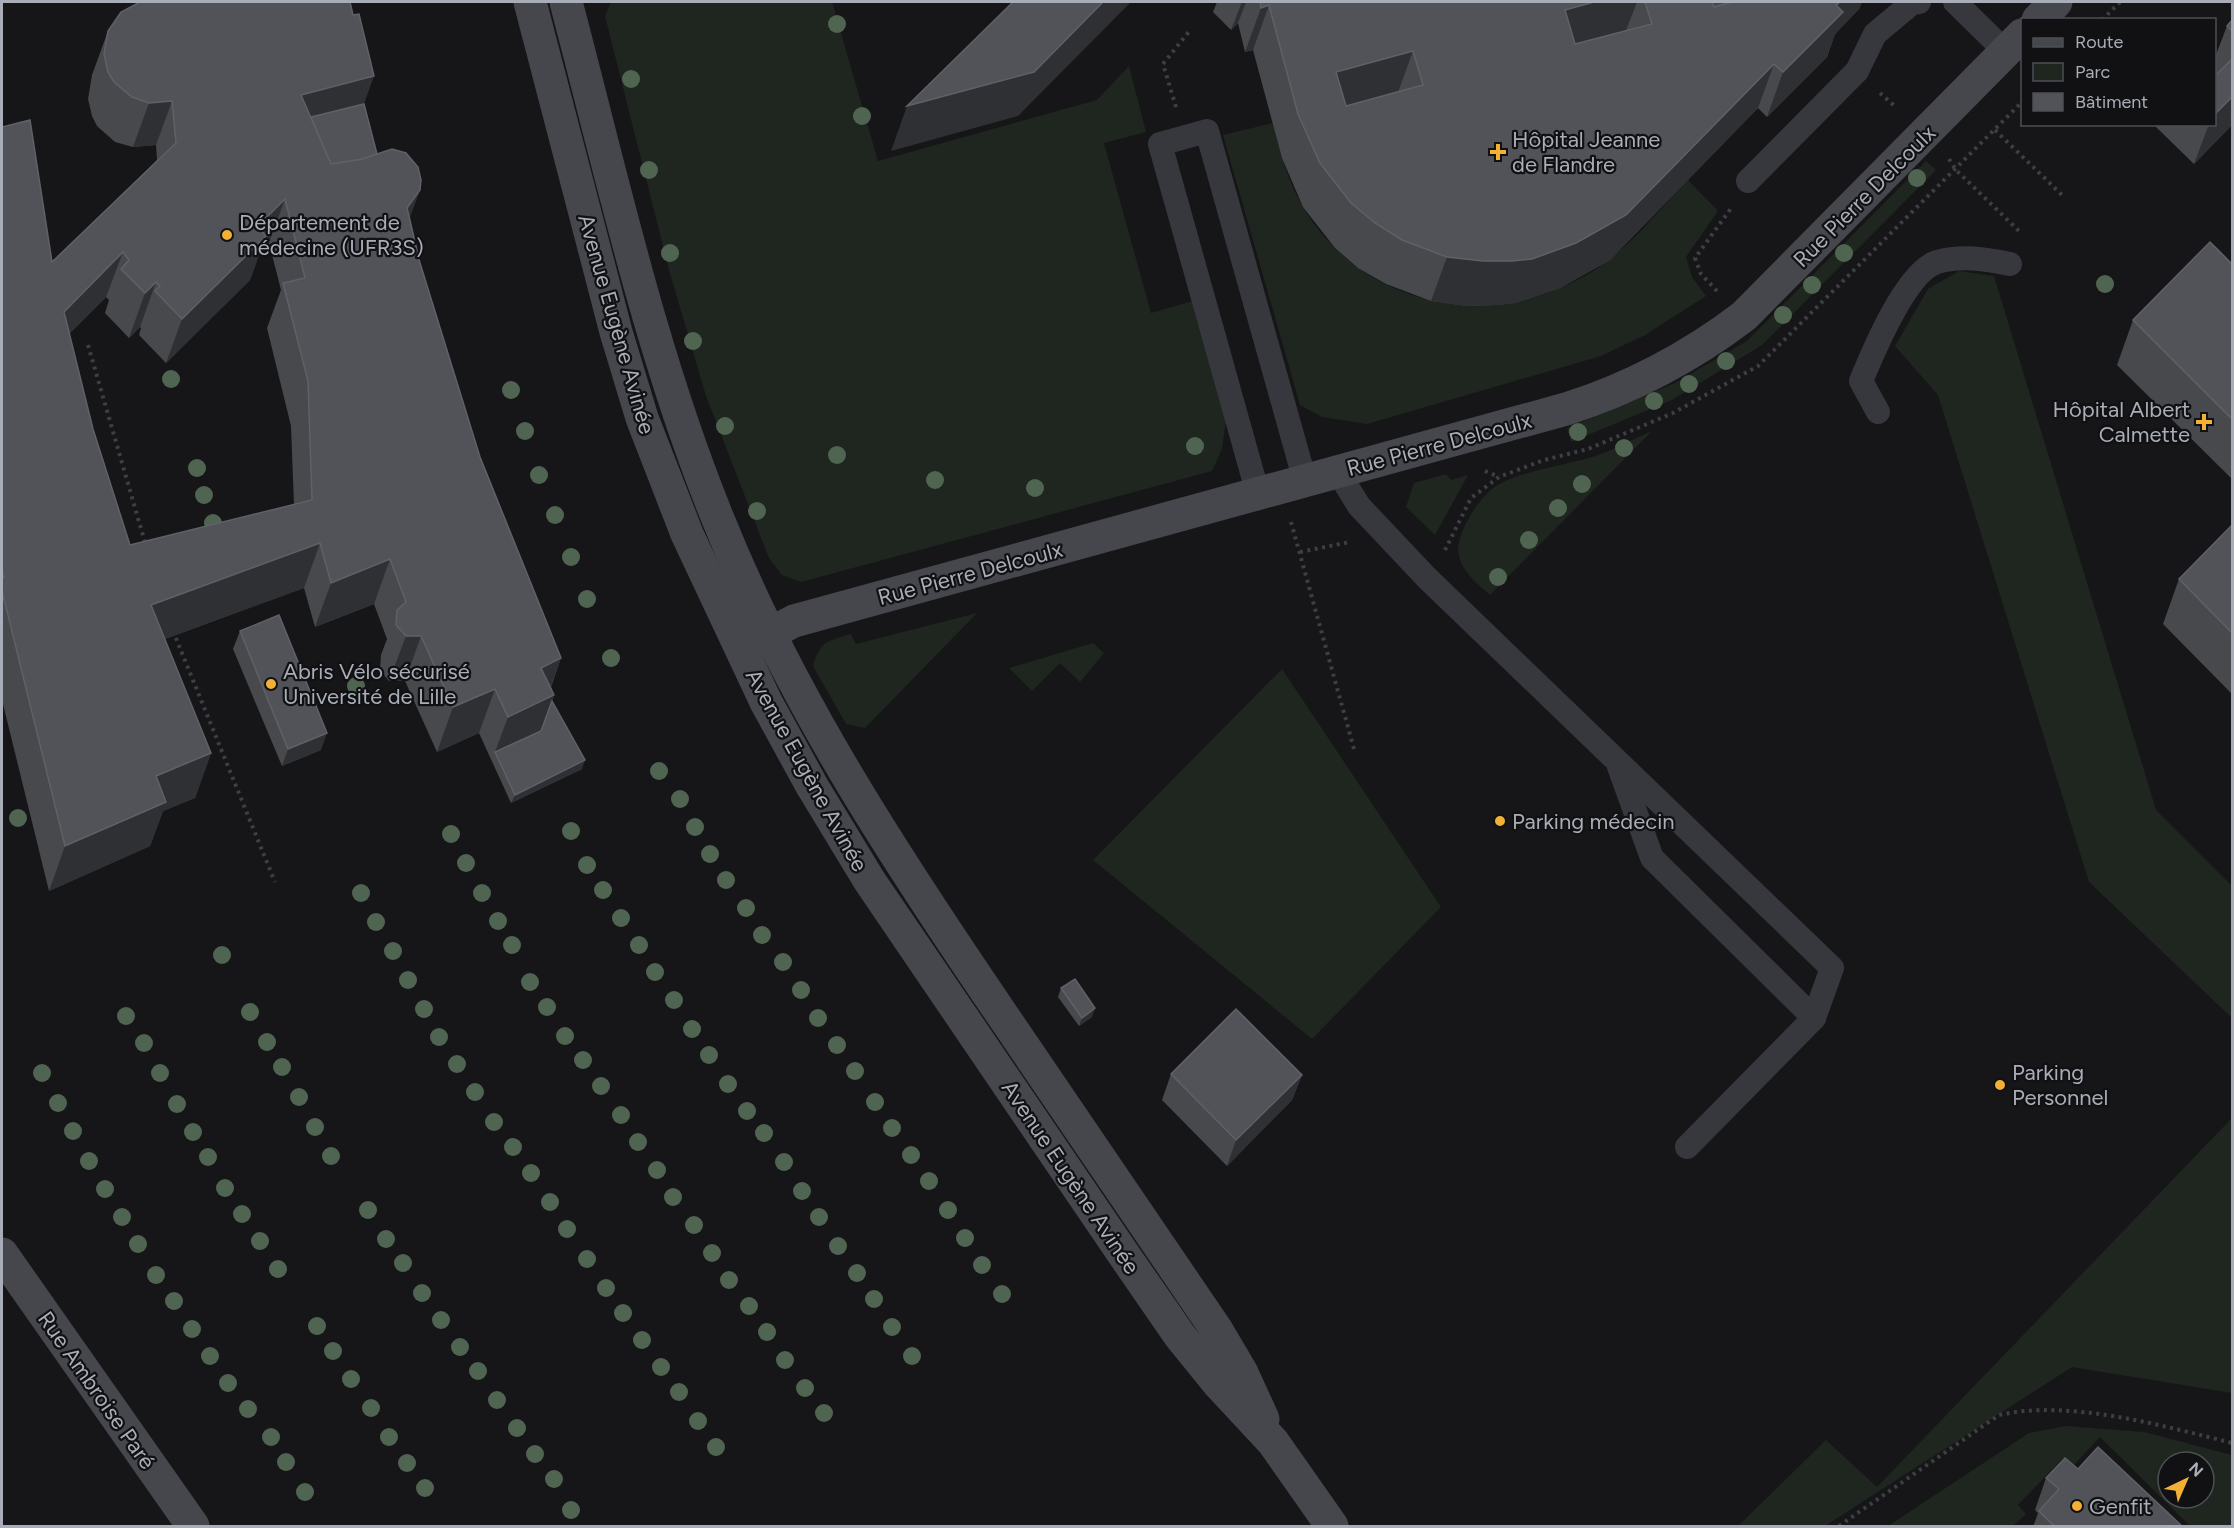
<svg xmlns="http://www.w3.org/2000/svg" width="2234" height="1528" font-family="Figtree,sans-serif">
	<rect width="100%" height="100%" fill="#161618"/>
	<g fill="#1e261f" fill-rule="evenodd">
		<path d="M611,2H832L878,161L1097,100L1129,66L1146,132L1104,143L1151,313L1193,301L1226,421L1222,449L1212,471L801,582L782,575L769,558L706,396L669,270L605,16Z"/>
		<path d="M1273,123C1281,155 1289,187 1308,215C1371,310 1489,328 1585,276C1625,254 1656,213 1688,180L1718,211L1686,257L1692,277L1706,296L1645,335L1601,356L1367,424L1322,417L1300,405L1223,135Z"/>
		<path d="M1926,161L1936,170L1762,345L1672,400L1571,442L1567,428L1675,383L1747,341Z"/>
		<path d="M1959,271L1994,276L2156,810L2232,886V1018L2089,882L1938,395L1895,346L1928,289Z"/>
		<path d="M1652,431L1490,595C1478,584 1463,573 1459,556C1453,536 1480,496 1496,486C1521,471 1561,466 1589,458C1610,452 1631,440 1652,431Z"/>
		<path d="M1446,474L1451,480L1468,475L1435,535L1406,507L1414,483Z"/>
		<path d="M977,613L865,728L846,724L813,666C820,641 828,641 851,634L856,644Z"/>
		<path d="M1093,643L1104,653L1080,682L1060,663L1032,691L1009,668Z"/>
		<path d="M1282,669L1441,907L1312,1039L1093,860Z"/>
		<path d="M2232,1118V1393L2072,1367L1825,1526H1738L1826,1440L1877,1487Z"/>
		<path d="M2066,1426L2144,1432L2232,1455V1526H2190L2100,1437L2073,1466L2063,1458L2018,1505L2026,1514L2013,1526H1888L2029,1433ZM2168,1462H2204V1498H2168Z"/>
	</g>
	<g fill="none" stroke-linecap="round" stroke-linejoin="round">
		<g stroke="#3d3f44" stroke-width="4" stroke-dasharray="3 4.5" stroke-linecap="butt">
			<path d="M2102,20L2120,2"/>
			<path d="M1880,93L1897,108"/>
			<path d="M1176,107L1163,64L1191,29"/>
			<path d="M1995,130L2062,195"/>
			<path d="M1949,159L1956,170L2019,231"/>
			<path d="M1717,291L1701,274L1695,258L1732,207"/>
			<path d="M88,345L146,546"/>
			<path d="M1485,471L1499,477"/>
			<path d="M1291,522L1354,749"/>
			<path d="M1445,550L1471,498L1499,477L1544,460L1588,449L1673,413L1758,366L2022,102"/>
			<path d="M1300,552L1350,542"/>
			<path d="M173,631L275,882"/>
			<path d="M1839,1526L1999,1415C2069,1399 2164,1426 2232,1443"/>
		</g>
		<g stroke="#37383d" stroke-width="24">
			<path d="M1955,2L2006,52"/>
			<path d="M1748,181L1857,71L1875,34L1912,3L1919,2"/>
			<path d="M1878,412L1861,381C1873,352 1906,272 1937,262C1962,255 1986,259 2010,264"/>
			<path d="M1338,472L1359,506L1427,578L1832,968L1814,1018L1687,1147"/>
			<path d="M1258,494L1160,144L1207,131L1305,481"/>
			<path d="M1619,767L1652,858L1814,1018"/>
		</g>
		<g stroke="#45474d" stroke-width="33">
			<path d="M530,2L616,332L642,418L687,534L766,702L812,786L869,880L1124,1255L1180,1336L1219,1384L1273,1442L1332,1526"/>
			<path d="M566,2C612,176 650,352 718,519C789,696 894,856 1001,1013C1072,1118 1144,1223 1216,1329L1242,1373L1263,1419"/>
			<path d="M2038,20L2056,2"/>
			<path d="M752,643L794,621L1566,409C1632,388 1689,358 1744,316L2022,35"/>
			<path d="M2,1254L193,1526"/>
		</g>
	</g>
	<g fill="#506452">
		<circle cx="837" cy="24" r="9"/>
		<circle cx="631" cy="79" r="9"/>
		<circle cx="862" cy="116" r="9"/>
		<circle cx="649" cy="170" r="9"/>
		<circle cx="1917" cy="178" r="9"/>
		<circle cx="670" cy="253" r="9"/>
		<circle cx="1844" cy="253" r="9"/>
		<circle cx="2105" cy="284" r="9"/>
		<circle cx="1812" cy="285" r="9"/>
		<circle cx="1783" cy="315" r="9"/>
		<circle cx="693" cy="341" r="9"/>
		<circle cx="1726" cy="361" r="9"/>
		<circle cx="171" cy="379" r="9"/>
		<circle cx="1689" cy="384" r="9"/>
		<circle cx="511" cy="390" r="9"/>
		<circle cx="1654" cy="401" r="9"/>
		<circle cx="725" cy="426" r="9"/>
		<circle cx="525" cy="431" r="9"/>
		<circle cx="1578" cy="432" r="9"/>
		<circle cx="1195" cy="446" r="9"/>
		<circle cx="1624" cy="448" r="9"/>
		<circle cx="837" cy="455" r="9"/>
		<circle cx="197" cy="468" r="9"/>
		<circle cx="539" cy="475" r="9"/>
		<circle cx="935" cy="480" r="9"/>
		<circle cx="1582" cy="484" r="9"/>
		<circle cx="1035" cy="488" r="9"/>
		<circle cx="204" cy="495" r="9"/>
		<circle cx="1558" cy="508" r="9"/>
		<circle cx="757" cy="511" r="9"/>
		<circle cx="555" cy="515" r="9"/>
		<circle cx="213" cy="523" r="9"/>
		<circle cx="1529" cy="540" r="9"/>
		<circle cx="571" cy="557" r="9"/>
		<circle cx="1498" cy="577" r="9"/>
		<circle cx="587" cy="599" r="9"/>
		<circle cx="611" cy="658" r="9"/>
		<circle cx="356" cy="686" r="9"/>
		<circle cx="659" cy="771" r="9"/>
		<circle cx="680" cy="799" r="9"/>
		<circle cx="18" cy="818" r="9"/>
		<circle cx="695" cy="827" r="9"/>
		<circle cx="571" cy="831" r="9"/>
		<circle cx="451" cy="834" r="9"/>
		<circle cx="710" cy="854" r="9"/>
		<circle cx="466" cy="863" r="9"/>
		<circle cx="587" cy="865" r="9"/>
		<circle cx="726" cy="880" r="9"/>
		<circle cx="603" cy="890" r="9"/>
		<circle cx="361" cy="893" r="9"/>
		<circle cx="482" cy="893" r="9"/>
		<circle cx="746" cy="908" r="9"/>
		<circle cx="621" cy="918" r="9"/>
		<circle cx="498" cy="921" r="9"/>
		<circle cx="376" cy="922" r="9"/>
		<circle cx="762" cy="935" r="9"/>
		<circle cx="512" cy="945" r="9"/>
		<circle cx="639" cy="945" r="9"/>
		<circle cx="393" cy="951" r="9"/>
		<circle cx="222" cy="955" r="9"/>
		<circle cx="783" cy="962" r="9"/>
		<circle cx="655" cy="972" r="9"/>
		<circle cx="408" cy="980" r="9"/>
		<circle cx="530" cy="982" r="9"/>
		<circle cx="801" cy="990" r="9"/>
		<circle cx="674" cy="1000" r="9"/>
		<circle cx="547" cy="1007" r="9"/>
		<circle cx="424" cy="1009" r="9"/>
		<circle cx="250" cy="1012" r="9"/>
		<circle cx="126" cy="1016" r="9"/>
		<circle cx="818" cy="1018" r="9"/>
		<circle cx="692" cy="1029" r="9"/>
		<circle cx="565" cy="1036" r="9"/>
		<circle cx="439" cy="1037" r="9"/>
		<circle cx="267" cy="1042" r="9"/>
		<circle cx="144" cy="1043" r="9"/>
		<circle cx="837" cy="1045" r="9"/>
		<circle cx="709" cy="1055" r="9"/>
		<circle cx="583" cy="1060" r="9"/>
		<circle cx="457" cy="1064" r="9"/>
		<circle cx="282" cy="1067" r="9"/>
		<circle cx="855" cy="1071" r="9"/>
		<circle cx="42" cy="1073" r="9"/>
		<circle cx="160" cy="1073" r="9"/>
		<circle cx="728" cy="1084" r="9"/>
		<circle cx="601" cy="1086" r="9"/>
		<circle cx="475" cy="1092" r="9"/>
		<circle cx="299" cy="1097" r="9"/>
		<circle cx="875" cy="1102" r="9"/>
		<circle cx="58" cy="1103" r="9"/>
		<circle cx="177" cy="1104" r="9"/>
		<circle cx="747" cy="1111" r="9"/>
		<circle cx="621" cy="1115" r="9"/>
		<circle cx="494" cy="1122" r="9"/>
		<circle cx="315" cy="1127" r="9"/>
		<circle cx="892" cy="1128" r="9"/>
		<circle cx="73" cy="1131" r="9"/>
		<circle cx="193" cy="1132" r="9"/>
		<circle cx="764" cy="1133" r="9"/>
		<circle cx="638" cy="1142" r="9"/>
		<circle cx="513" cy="1147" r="9"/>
		<circle cx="911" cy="1155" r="9"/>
		<circle cx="331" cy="1156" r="9"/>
		<circle cx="208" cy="1157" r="9"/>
		<circle cx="89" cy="1161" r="9"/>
		<circle cx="784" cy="1162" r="9"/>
		<circle cx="657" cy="1170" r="9"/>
		<circle cx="531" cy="1173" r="9"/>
		<circle cx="929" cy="1181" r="9"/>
		<circle cx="225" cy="1188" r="9"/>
		<circle cx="105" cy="1189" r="9"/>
		<circle cx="802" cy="1191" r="9"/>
		<circle cx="673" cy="1197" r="9"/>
		<circle cx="550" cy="1202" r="9"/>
		<circle cx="368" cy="1210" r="9"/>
		<circle cx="948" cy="1210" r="9"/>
		<circle cx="242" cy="1214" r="9"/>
		<circle cx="122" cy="1217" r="9"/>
		<circle cx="819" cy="1217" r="9"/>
		<circle cx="694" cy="1225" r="9"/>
		<circle cx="567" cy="1229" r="9"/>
		<circle cx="965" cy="1238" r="9"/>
		<circle cx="386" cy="1239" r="9"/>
		<circle cx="260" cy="1241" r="9"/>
		<circle cx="138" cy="1244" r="9"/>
		<circle cx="838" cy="1246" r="9"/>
		<circle cx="712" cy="1253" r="9"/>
		<circle cx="587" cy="1259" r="9"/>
		<circle cx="403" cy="1263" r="9"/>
		<circle cx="982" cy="1265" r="9"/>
		<circle cx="278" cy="1269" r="9"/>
		<circle cx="857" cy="1273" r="9"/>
		<circle cx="156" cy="1275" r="9"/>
		<circle cx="729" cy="1280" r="9"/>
		<circle cx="606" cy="1288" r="9"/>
		<circle cx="422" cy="1293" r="9"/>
		<circle cx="1002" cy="1294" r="9"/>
		<circle cx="874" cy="1299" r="9"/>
		<circle cx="174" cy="1301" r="9"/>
		<circle cx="749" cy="1306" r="9"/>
		<circle cx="623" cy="1313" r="9"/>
		<circle cx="441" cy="1320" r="9"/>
		<circle cx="317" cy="1326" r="9"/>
		<circle cx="892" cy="1327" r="9"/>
		<circle cx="192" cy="1329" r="9"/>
		<circle cx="767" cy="1332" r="9"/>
		<circle cx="642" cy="1340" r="9"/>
		<circle cx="460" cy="1347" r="9"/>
		<circle cx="333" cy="1351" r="9"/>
		<circle cx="210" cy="1356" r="9"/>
		<circle cx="912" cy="1356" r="9"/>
		<circle cx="785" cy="1360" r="9"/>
		<circle cx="661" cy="1367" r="9"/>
		<circle cx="478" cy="1371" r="9"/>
		<circle cx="351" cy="1379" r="9"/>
		<circle cx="228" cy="1383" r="9"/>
		<circle cx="805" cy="1388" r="9"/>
		<circle cx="679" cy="1392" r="9"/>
		<circle cx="497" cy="1400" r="9"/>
		<circle cx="371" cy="1408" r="9"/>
		<circle cx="248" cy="1409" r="9"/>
		<circle cx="824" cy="1413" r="9"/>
		<circle cx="698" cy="1421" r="9"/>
		<circle cx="517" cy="1428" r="9"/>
		<circle cx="271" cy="1437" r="9"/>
		<circle cx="389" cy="1437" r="9"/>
		<circle cx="716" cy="1447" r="9"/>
		<circle cx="535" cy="1454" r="9"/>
		<circle cx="286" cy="1462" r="9"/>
		<circle cx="407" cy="1463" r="9"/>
		<circle cx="554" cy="1479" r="9"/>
		<circle cx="425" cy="1488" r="9"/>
		<circle cx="305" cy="1492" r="9"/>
		<circle cx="571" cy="1510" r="9"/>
	</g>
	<g fill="#47494d" fill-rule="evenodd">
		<path d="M1217,2H1862L1859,9L1835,34L1827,57L1767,117L1758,108L1610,260L1560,288L1515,303L1496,305L1467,306L1431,301L1386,284L1358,268L1335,248L1303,207L1282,158L1253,50L1245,52L1238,23L1231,30L1213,12Z"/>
		<path d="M2232,20V125L2194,164L2155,126L2156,124H2214L2216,75L2214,74V60L2227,26Z"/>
		<path d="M108,31L364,104L377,154L410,218L420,263L480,457L561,658L551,687L554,695L552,701L582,769L511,803L479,733L437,752L405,681H389L380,670L381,655L387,639L374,604L315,627L304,588L165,639L211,753L195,798L163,811L150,846L49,891L2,700V127L52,262L157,160L156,145L133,147L115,142L97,126L92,116L88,99L92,75ZM269,243L281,290L267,328L291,426L294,505L130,545L93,429L69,334L106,297L109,300L105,313L129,338L140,327L141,328L139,335L166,363L250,280L260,252Z"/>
		<path d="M2232,264V479L2117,365L2133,320Z"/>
		<path d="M2232,525V694L2163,624L2179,579Z"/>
		<path d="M240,631L321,750L282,766L233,649Z"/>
		<path d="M1061,988L1092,1017L1079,1026L1058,997Z"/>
		<path d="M1171,1074L1302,1075L1292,1100L1227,1166L1162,1100Z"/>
		<path d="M2078,1469L2183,1527H2033L2038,1513L2035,1510L2046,1478Z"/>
	</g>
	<g fill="#2f3033">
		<path d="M1103,2H1131L1018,116L891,151L907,106Z"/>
		<path d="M1242,2H1246L1238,23L1231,30Z"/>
		<path d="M1594,2H1637L1625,33L1548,54L1565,10Z"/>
		<path d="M1840,2H1862L1859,9L1835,34L1827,57L1767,117L1783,72Z"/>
		<path d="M1269,5L1253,50L1245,52L1261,8Z"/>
		<path d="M1413,51L1397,95L1320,116L1336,72Z"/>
		<path d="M1774,64L1758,108L1610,260L1560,288L1515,303L1496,305L1467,306L1431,301L1447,257Z"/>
		<path d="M374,76L358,121L297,136L301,95Z"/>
		<path d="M2232,97V125L2194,164L2209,124H2214V115Z"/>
		<path d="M172,101L156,145L133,147L149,103Z"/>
		<path d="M420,190L404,234L407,208Z"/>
		<path d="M285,199L269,243L260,252L250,280L166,363L182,319L258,226Z"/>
		<path d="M123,252L106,297L47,356L64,312Z"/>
		<path d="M156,282L140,327L129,338L145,293Z"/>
		<path d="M320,543L304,588L135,650L151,605Z"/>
		<path d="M390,559L374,604L315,627L331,583Z"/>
		<path d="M406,636H421L405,681H389Z"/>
		<path d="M561,658L546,699L554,695L538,740L495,752L508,717L541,668Z"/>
		<path d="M495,689L479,733L437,752L453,707Z"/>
		<path d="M327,733L321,750L282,766L288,749Z"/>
		<path d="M211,753L195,798L163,811L150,846L49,891L65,846L156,776Z"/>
		<path d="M585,760L582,769L511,803L515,795Z"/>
		<path d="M1095,1008L1092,1017L1079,1026L1082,1018Z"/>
		<path d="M1302,1075L1292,1100L1227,1166L1236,1140Z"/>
	</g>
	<g fill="#525359" stroke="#5f6168" stroke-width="1.5" fill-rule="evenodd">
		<path d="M140,2H350L353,15L359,14L374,76L301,95L331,164L362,159L392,149L406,153L418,167L421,180L420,190L407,208L420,263L480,457L561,658L541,668L554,695L508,717L495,689L453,707L421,636H406L396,625L397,610L406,602L390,559L331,583L320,543L151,605L211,753L156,776L166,802L65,846L2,591V578H4L2,568V127L30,120L52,262L176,143L172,101L149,103L132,97L114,82L108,72L104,54L108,31L121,12ZM285,199L305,278L283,283L308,381L312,500L130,545L93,429L64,312L123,252L129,260L121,269L145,293L156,282L160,286L155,291L182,319L266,236L258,226Z"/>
		<path d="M1013,2H1103L1034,72L907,106Z"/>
		<path d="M1260,2H1594L1565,10L1575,44L1652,24L1645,2H1712L1714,7L1732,2H1840L1836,5L1843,12L1783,72L1774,64L1626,215L1576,243L1532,259L1512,261H1483L1447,257L1402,240L1375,223L1351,203L1320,163L1298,114L1269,5L1261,8ZM1413,51L1423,85L1346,106L1336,72Z"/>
		<path d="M2232,20V31L2227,26Z"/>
		<path d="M2232,59V97L2214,115V77Z"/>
		<path d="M364,104L377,154L362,159L331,164L311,117Z"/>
		<path d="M2210,242L2232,264V419L2133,320Z"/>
		<path d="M2232,525V633L2179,579Z"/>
		<path d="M279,615L327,733L288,749L240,631Z"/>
		<path d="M552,701L585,760L515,795L495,752L541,731Z"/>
		<path d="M1075,979L1095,1008L1082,1018L1061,988Z"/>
		<path d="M1236,1009L1302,1075L1236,1140L1171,1074Z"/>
		<path d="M2098,1447L2183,1527H2055L2039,1511L2059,1489L2046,1478L2065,1458L2078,1469Z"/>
	</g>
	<g fill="#f2b134" stroke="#111113" stroke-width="2">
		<path d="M1495 143h6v6h6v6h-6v6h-6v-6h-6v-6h6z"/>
		<circle cx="227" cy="235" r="6"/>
		<path d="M2201 413h6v6h6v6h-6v6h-6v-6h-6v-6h6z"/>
		<circle cx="271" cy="684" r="6"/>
		<circle cx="1500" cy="821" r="6"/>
		<circle cx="2000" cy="1085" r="6"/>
		<circle cx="2077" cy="1506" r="6"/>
	</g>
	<g text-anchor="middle" stroke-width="4.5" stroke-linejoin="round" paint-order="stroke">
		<g font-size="22" fill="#a8adb8" stroke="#111113" text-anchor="start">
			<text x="1512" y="147">Hôpital Jeanne<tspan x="1512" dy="25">de Flandre</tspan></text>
			<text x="239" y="230">Département de<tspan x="239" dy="25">médecine (UFR3S)</tspan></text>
			<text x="2190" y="417" text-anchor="end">Hôpital Albert<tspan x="2190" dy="25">Calmette</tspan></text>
			<text x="283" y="679">Abris Vélo sécurisé<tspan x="283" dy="25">Université de Lille</tspan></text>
			<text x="1512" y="829">Parking médecin</text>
			<text x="2012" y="1080">Parking<tspan x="2012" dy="25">Personnel</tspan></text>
			<text x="2089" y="1514">Genfit</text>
		</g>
		<g font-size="22" fill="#a8adb8" stroke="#111113">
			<text transform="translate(1864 196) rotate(-45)" y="8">Rue Pierre Delcoulx</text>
			<text transform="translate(617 324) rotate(74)" y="8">Avenue Eugène Avinée</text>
			<text transform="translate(1439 444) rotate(-15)" y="8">Rue Pierre Delcoulx</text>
			<text transform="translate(970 573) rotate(-15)" y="8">Rue Pierre Delcoulx</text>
			<text transform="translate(807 770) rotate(61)" y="8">Avenue Eugène Avinée</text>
			<text transform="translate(1071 1177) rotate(56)" y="8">Avenue Eugène Avinée</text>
			<text transform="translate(97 1390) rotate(55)" y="8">Rue Ambroise Paré</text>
		</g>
	</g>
	<rect width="2234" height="1528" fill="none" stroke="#a8adb8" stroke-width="6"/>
	<rect x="2021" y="18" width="195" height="108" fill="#111113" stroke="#4d4f55" stroke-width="1.5"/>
	<rect x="2033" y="38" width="30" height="9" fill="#45474d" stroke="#4d4f55" stroke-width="1.5"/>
	<text x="2075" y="48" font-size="18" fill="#a8adb8">Route</text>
	<rect x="2033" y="63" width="30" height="18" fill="#1e261f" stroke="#4d4f55" stroke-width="1.5"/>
	<text x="2075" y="78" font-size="18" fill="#a8adb8">Parc</text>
	<rect x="2033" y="93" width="30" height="18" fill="#525359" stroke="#4d4f55" stroke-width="1.5"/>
	<text x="2075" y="108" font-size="18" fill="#a8adb8">Bâtiment</text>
	<g transform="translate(2186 1480) rotate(44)"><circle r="28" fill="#111113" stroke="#4d4f55" stroke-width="1.5"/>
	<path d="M0-4.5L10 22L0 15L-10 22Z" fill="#f2b134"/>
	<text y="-9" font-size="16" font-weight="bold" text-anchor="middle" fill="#a8adb8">N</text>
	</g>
</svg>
